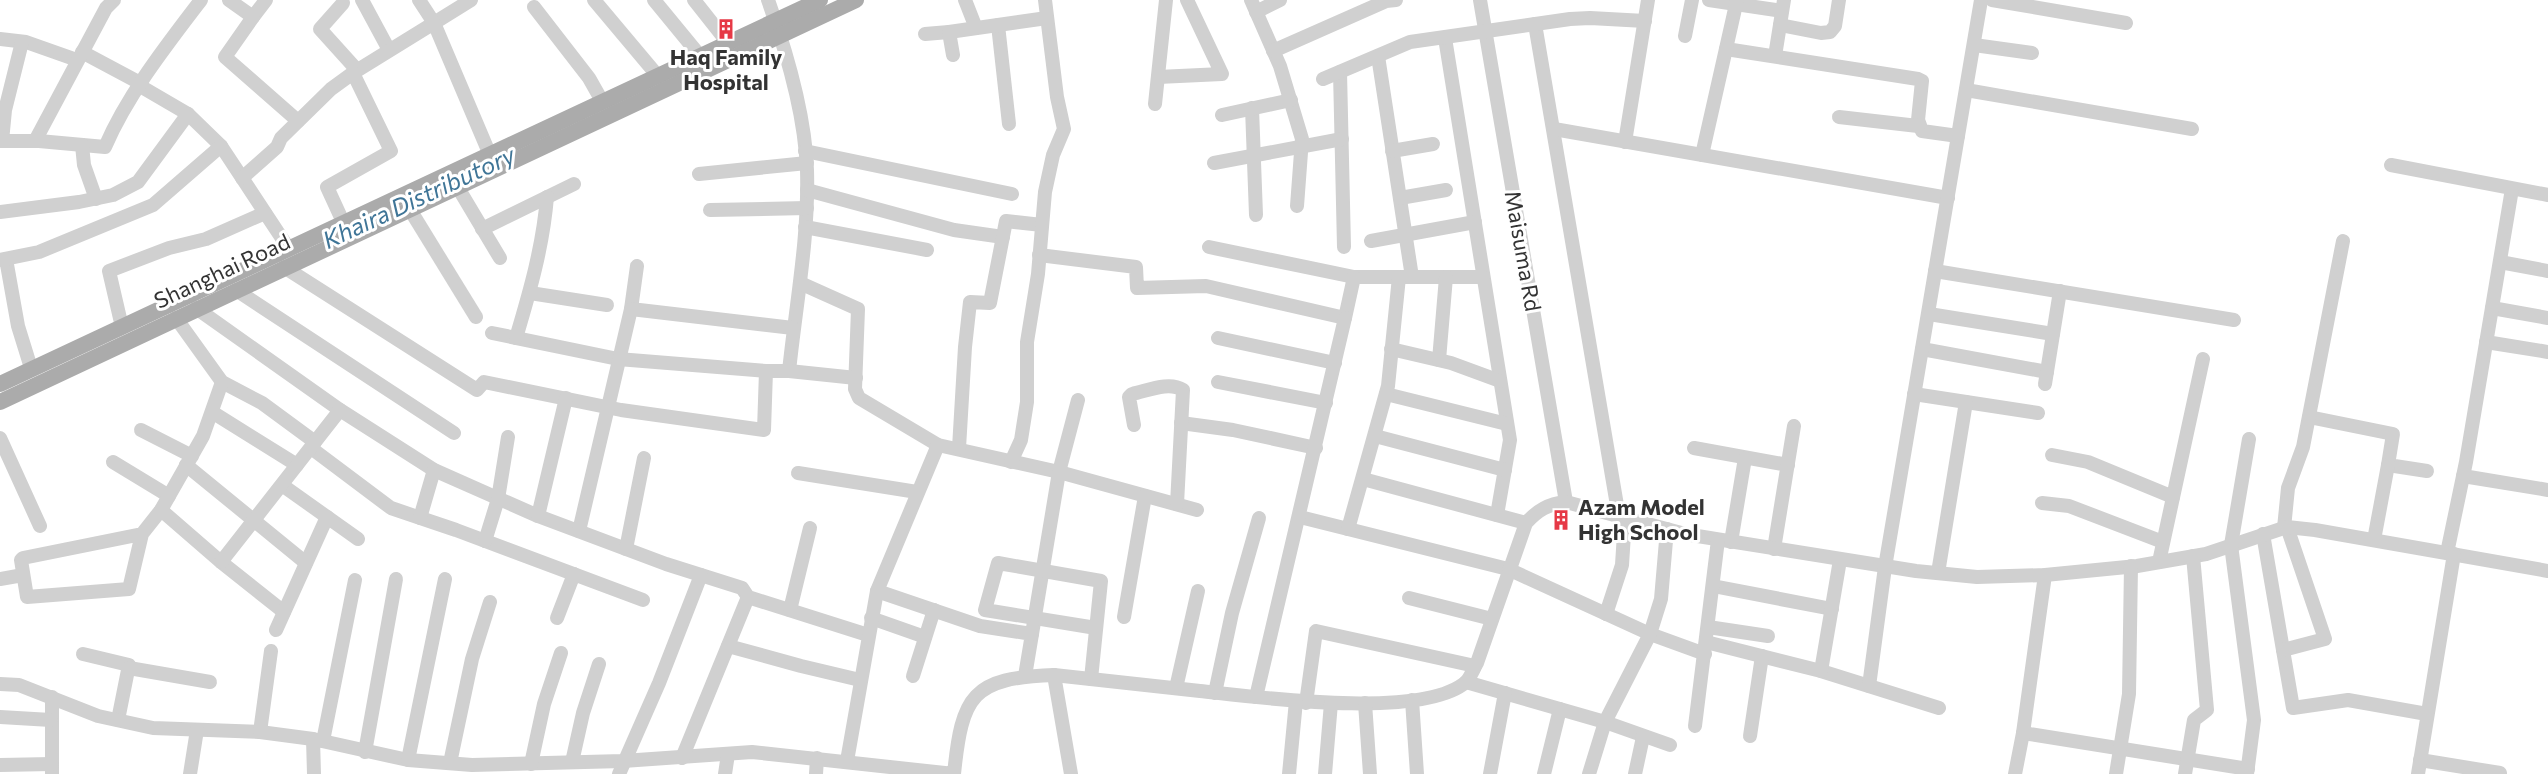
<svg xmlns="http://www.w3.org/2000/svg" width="2548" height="774" font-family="Commissioner,sans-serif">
	<rect width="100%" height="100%" fill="#fff"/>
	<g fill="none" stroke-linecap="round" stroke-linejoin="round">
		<g stroke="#d0d0d0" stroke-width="14">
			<path d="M229,0L253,17L266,0"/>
			<path d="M362,0L389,50"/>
			<path d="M419,0L434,23L471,0"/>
			<path d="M594,0L657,75"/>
			<path d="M654,0L700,56"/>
			<path d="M694,0L728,43"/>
			<path d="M768,0C787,53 805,113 807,170C809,237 796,304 789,371"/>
			<path d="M965,0L976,28"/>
			<path d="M1251,0L1280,66L1302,139L1297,206"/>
			<path d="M1480,0L1566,502"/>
			<path d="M1709,0L1782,11"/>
			<path d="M1992,0L2126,23"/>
			<path d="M343,3L320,29L357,70"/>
			<path d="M534,7L589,78L602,101"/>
			<path d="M1256,12L1280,0"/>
			<path d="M253,17L225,57L298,121"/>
			<path d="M1535,24L1619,517"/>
			<path d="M998,25L1009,124"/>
			<path d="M1780,25L1821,33L1830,32L1835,26L1839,0"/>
			<path d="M925,34L949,32"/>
			<path d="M1685,36L1692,0"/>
			<path d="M1445,38L1510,440L1497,515"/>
			<path d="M0,39L26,42L77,60"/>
			<path d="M1974,45L2032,53"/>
			<path d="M1726,49L1918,79L1922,81L1918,120L1922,131L1958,136"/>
			<path d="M1273,51L1386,1L1396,0"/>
			<path d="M82,52L142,84"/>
			<path d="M953,55L949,32L1047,18"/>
			<path d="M1378,56L1412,277"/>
			<path d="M1775,56L1784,0"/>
			<path d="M1340,72L1344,247"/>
			<path d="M353,73L434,23L490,155"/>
			<path d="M1158,77L1222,74L1187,0"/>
			<path d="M1323,79L1410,42L1570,19L1590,18L1645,21"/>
			<path d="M140,86L188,114L221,146L289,249"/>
			<path d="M1966,90L2192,129"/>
			<path d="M1155,104L1166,0"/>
			<path d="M1252,108L1256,215"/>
			<path d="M1222,115L1291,100"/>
			<path d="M1839,117L1918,126"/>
			<path d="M1554,129L1948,198"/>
			<path d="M0,141H39L105,147C128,94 166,46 201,0"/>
			<path d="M2,141L5,110L22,42"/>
			<path d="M35,141L106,8L114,0"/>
			<path d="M1625,142L1648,0"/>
			<path d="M82,145L84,165L96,199"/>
			<path d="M805,151L1012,194"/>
			<path d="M1392,151L1433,144"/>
			<path d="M1702,155L1737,0"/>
			<path d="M1214,163L1342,139"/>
			<path d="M2391,165L2548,195"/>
			<path d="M699,174L807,163"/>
			<path d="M242,178L277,147L281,138L331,89L353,73L391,151L327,187L344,224"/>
			<path d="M457,186L500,258"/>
			<path d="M807,190L954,230L1003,237"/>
			<path d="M1400,198L1446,190"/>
			<path d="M409,208L476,317"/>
			<path d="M710,210L807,208"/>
			<path d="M0,212L79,202L113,195L138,182L188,114"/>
			<path d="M805,227L927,250"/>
			<path d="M482,229L574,184"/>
			<path d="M1371,241L1475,222"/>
			<path d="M1209,247L1354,277H1483"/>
			<path d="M1039,255L1136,267L1137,288L1206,286L1345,318L1354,277"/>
			<path d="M6,259L18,326L31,368"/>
			<path d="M0,260L39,252L153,205L221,146"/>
			<path d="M2500,262L2548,271"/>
			<path d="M637,266L631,309L793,328"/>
			<path d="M284,267L477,390L484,382L621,410L764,430L766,371"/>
			<path d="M1935,271L2234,320"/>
			<path d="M800,283L858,309L855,389L859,398L938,445L1059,472L1197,510"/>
			<path d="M236,290L454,433"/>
			<path d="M530,293L607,305"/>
			<path d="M196,308L340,410L434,470L538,516L666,564L742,588L748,597L868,635"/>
			<path d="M2492,308L2548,318"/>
			<path d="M1929,314L2053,334"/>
			<path d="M176,318L222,382L262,403L315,442"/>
			<path d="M122,327L109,271L169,248L206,239L265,213"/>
			<path d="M492,333L618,359L766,371H789L856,378"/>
			<path d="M516,338C530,291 543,246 547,197"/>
			<path d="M1218,338L1335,363"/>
			<path d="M2486,342L2548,352"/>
			<path d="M1391,349L1451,363L1500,381"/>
			<path d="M1922,349L2047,372"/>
			<path d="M1439,360L1446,277"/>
			<path d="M1218,382L1326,403"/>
			<path d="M2045,384L2060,291"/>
			<path d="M1386,394L1507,424"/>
			<path d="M1914,394L2038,413"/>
			<path d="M212,412L297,465"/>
			<path d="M2309,417L2393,434L2388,465L2427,471"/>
			<path d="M1181,423L1233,430L1316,448"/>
			<path d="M1134,425L1129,397L1132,394C1147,391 1169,381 1183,390L1177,504"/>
			<path d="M141,430L192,456"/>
			<path d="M1375,436L1505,470"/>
			<path d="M0,438L40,526"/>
			<path d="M311,448L391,508L456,530L643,600"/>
			<path d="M959,448L965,347L970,302L990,303L1006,221L1042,225"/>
			<path d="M1694,448L1788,465"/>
			<path d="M2052,455L2088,462L2173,497"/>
			<path d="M113,462L169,496"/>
			<path d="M1011,462L1021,440L1027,402V342L1038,274L1045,192L1053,155L1064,129L1057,97L1045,0"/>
			<path d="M186,465L306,563"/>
			<path d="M798,473L917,492"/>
			<path d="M2463,476L2548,490"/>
			<path d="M1363,479L1526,523"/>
			<path d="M282,485L358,539"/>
			<path d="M2042,503L2069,506L2163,542"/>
			<path d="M161,510L221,562L284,612"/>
			<path d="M538,516L566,398"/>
			<path d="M1300,517L1508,569L1650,634L1705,654"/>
			<path d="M420,518L434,470"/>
			<path d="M2284,528L2288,488L2303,447L2343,241"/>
			<path d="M1348,529L1388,386L1399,277"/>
			<path d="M579,531L631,309"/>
			<path d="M142,534L23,558L21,560L27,597L129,589L142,534L161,510L203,436L222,382"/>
			<path d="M2263,534L2293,708L2348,700L2427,714"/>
			<path d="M2374,540L2388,465"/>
			<path d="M485,541L498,499L508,437"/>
			<path d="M1731,542L1745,458"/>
			<path d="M626,549L644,458"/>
			<path d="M1774,549L1794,426"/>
			<path d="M2447,553L2466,462L2512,189"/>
			<path d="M221,562L340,410"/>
			<path d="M2159,562L2203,359"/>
			<path d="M1938,573L1966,402"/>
			<path d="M0,579L23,575"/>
			<path d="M1713,586L1832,609"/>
			<path d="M877,591L980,626L1032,634L1025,676"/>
			<path d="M1409,598L1492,619"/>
			<path d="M790,610L810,528"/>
			<path d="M1606,614L1622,565L1625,518"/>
			<path d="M1124,617L1145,496"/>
			<path d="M557,618L574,574"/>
			<path d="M871,618L925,637"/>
			<path d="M1708,627L1768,636"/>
			<path d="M276,630L327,517"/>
			<path d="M1032,634L1059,472L1078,400"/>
			<path d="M1706,642L1821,671L1939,708"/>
			<path d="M728,646L801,666L860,680"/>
			<path d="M2283,650L2325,639L2287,527"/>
			<path d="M83,654L129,665L118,720"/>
			<path d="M129,668L210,682"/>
			<path d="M1821,671L1840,560"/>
			<path d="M1054,675L1071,774"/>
			<path d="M913,676L934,610"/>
			<path d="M1091,679L1101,581L998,563L985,610L1096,628"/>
			<path d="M1466,682L1605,722L1670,745"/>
			<path d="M0,684L19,685L98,716L153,728L260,732L313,739L408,760L472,765L623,761L752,752L954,774C962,695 972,678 1054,675C1103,680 1151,686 1200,691C1256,697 1422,720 1466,682C1470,678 1474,668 1477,663L1526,523C1538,510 1548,504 1566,502L1685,534L1916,571L1977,577L2045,575L2137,566L2206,554L2287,527L2315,530L2548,571"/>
			<path d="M1869,686L1885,567L1981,0"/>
			<path d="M1176,688L1198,591"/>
			<path d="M1215,693L1232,613L1259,518"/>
			<path d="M52,697V774"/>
			<path d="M1256,697L1345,318"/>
			<path d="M1412,700L1417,774"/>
			<path d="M1306,703L1316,631L1475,666"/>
			<path d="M1365,703L1370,774"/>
			<path d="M0,717L51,720"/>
			<path d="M1695,726L1718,540"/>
			<path d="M260,732L271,651"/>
			<path d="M2023,733L2248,769"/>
			<path d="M1750,736L1762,656"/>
			<path d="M313,739L314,774"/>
			<path d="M323,741L355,580"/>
			<path d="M365,752L396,579"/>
			<path d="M682,758L748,597"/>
			<path d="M408,760L445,579"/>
			<path d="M2420,760L2500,773"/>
			<path d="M847,761L877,591L938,445"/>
			<path d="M572,762L583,713L599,664"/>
			<path d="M450,763L472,659L490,602"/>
			<path d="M531,764L544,704L561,653"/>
			<path d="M0,765L52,764"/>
			<path d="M190,774L197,730"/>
			<path d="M619,774L659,683L701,575"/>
			<path d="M725,774L728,754"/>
			<path d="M816,774L817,758"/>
			<path d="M1289,774L1296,701"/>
			<path d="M1325,774L1331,703"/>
			<path d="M1490,774L1505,693"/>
			<path d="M1544,774L1560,709"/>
			<path d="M1589,774L1605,722L1650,634L1661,599L1667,529"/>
			<path d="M1635,774L1643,737"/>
			<path d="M2015,774L2023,733L2045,575"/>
			<path d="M2116,774L2129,694L2131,566"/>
			<path d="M2185,774L2194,720L2207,710L2193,556"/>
			<path d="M2247,774L2254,720L2231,545L2249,439"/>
			<path d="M2418,774L2454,554"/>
		</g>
		<g stroke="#ababab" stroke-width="16">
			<path d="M0,384L820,0"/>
			<path d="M0,402L856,0"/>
		</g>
	</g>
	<defs>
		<g id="building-bare" transform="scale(1.62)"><path d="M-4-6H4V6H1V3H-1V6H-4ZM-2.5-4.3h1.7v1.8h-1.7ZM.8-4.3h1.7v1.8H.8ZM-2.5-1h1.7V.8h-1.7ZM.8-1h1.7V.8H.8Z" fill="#e63946" stroke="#fff" stroke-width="2.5" paint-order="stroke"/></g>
	</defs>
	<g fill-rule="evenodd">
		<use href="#building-bare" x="726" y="29"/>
		<use href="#building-bare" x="1561" y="520"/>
	</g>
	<g text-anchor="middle" stroke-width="6" stroke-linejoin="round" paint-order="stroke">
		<g font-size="22" font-weight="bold" fill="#333" stroke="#fff">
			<text x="726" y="65">Haq Family<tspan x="726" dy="25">Hospital</tspan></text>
			<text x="1578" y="515" text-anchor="start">Azam Model<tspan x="1578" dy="25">High School</tspan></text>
		</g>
		<g font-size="22" fill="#333" stroke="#fff">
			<text transform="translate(1523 251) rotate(80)" y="8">Maisuma Rd</text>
			<text transform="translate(222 271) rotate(-25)" y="8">Shanghai Road</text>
		</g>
		<g font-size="24" font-style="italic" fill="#3f7597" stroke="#fff">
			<text transform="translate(419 198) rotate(-25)" y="8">Khaira Distributory</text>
		</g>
	</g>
</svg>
